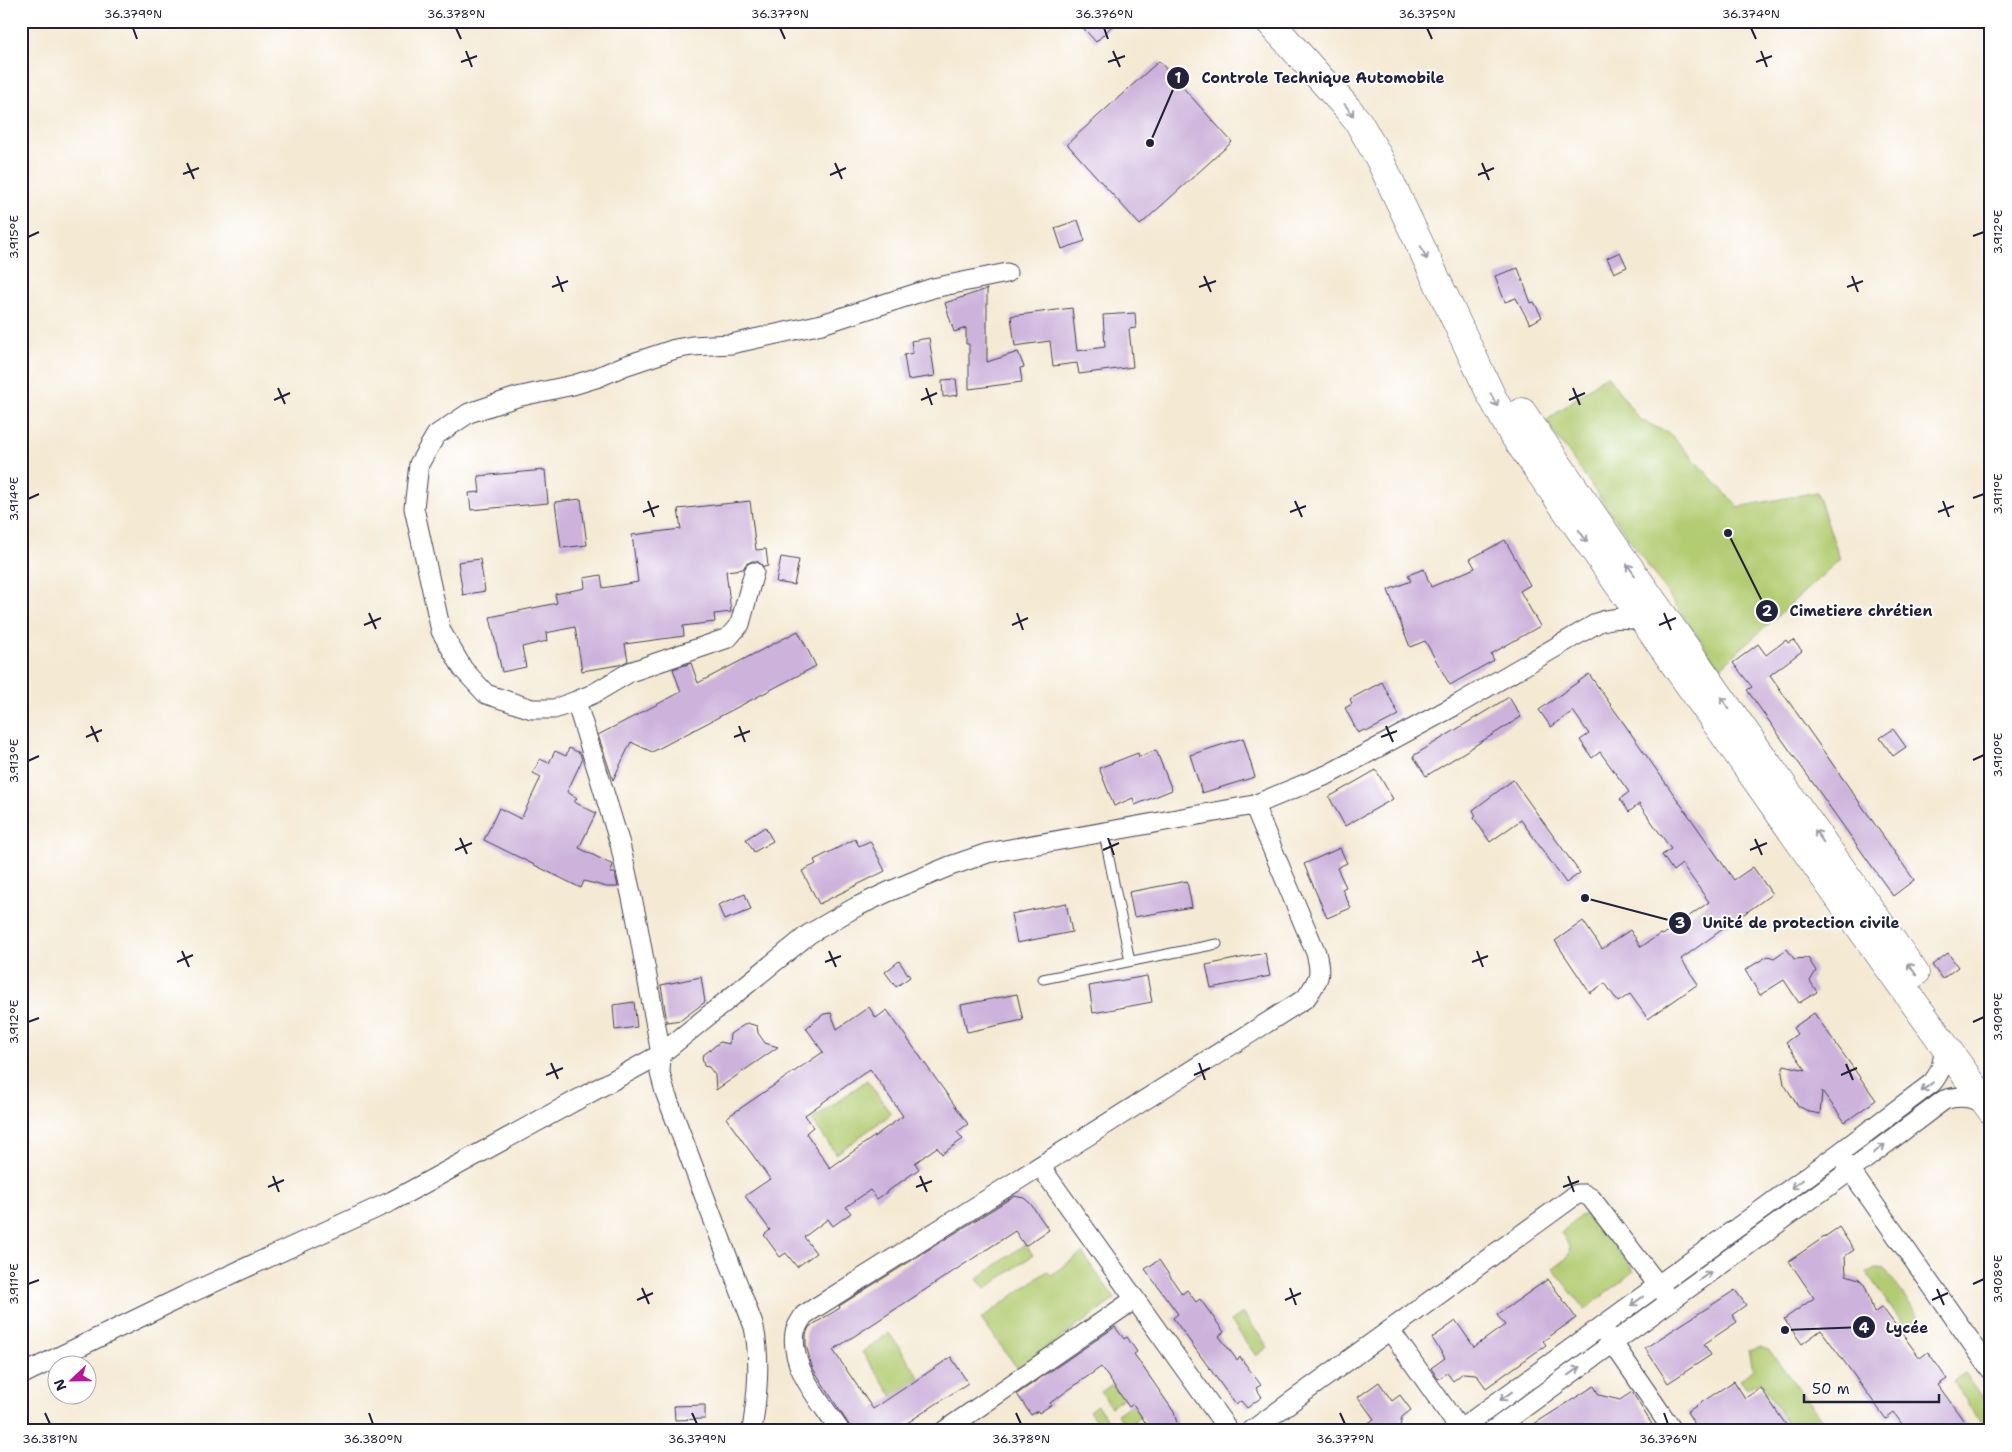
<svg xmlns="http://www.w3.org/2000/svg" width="2012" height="1452" font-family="'Shantell Sans',sans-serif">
	<rect width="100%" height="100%" fill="#fff"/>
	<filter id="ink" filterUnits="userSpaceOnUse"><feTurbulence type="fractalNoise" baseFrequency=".02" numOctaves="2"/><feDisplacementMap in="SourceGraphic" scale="10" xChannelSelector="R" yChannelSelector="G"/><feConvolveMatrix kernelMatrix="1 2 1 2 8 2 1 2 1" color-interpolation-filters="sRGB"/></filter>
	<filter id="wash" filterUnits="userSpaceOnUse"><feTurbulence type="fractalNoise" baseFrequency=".0096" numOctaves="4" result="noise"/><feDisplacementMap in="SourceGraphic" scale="20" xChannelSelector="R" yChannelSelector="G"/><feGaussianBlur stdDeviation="1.12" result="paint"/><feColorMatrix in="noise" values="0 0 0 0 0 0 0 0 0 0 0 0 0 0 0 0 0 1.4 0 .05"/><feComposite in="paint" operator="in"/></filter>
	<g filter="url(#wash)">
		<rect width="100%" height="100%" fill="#f4e9d3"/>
		<g fill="#b2cc72" stroke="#6a7756">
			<path d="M1607,375L1639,419L1670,434L1738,507L1817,492L1840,559L1720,668L1546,421Z"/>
			<path d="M867,1080L891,1114L836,1154L812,1120Z"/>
			<path d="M1587,1214L1593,1217L1634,1271L1585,1310L1553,1269C1571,1256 1575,1252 1561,1233L1580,1216Z"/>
			<path d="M1025,1244L1033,1255L985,1289L977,1279Z"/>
			<path d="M1082,1253L1115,1299L1018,1369L981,1319L1047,1271L1051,1275Z"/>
			<path d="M1875,1268L1885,1269L1922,1321L1910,1329L1905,1328L1867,1273Z"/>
			<path d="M1243,1313L1268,1347L1256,1356L1231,1321Z"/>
			<path d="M889,1333L921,1379L894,1398L862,1352Z"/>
			<path d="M1760,1347L1770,1351L1822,1420L1806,1431H1791L1761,1381L1747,1389L1740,1380L1753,1369L1749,1350Z"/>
			<path d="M1965,1374L1991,1410V1431H1988L1953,1382Z"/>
			<path d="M1117,1381L1127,1395L1111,1407L1101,1392Z"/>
			<path d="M1132,1404L1140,1417L1126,1427L1117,1414Z"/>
			<path d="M1097,1405L1115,1431H1103L1089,1411Z"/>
		</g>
		<g id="blocks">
			<g fill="#cdb3db" fill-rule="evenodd">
				<path d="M1077,21H1117L1096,42Z"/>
				<path d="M1159,61L1232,142L1140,225L1067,144Z"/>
				<path d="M1078,220L1085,241L1062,249L1055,228Z"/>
				<path d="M1620,252L1627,267L1614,273L1607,258Z"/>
				<path d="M1518,268L1531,303L1534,302L1542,317L1530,324L1516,298L1505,302L1495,276Z"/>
				<path d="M987,289V362L1018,352L1024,367L1020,368L1022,382L969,389V344H966V328L954,332L945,303Z"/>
				<path d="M1072,308L1077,351L1105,347L1103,315L1135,313L1136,328L1129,329L1133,367L1079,374L1077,363L1053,366L1050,341L1015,346L1011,316Z"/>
				<path d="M929,338L935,376L908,380L904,355L913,353L911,341Z"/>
				<path d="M956,379L958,395L943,397L942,380Z"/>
				<path d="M545,470L548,503L471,510L469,493L480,492L478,476Z"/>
				<path d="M581,499L587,545L561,548L555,502Z"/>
				<path d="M750,501L756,550L766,549L768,566L764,567L757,561H752L746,564L743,569L726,571L731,612L714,614L715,622L683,626L684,636L625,644L628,661L619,665L582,671L575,627L546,633L547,641L522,647L526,667L502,672L490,617L557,603L555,594L585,588L584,578L601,575L603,588L638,582L632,535L681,529L678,509Z"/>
				<path d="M1505,540L1530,585L1520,591L1540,626L1491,654L1494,660L1450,685L1425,641L1410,647L1388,590L1411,581L1408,575L1424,569L1431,587L1475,568L1470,559Z"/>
				<path d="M781,557L799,560L794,585L776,582Z"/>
				<path d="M480,559L485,591L463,595L458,562Z"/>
				<path d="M798,631L816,666L652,752L631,742L613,780L598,735L681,692L673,669L691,663L698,683Z"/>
				<path d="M1786,640L1788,643L1793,640L1802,651L1770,675L1914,880L1893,896L1747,690L1752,687L1733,663L1758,644L1766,655Z"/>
				<path d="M1589,674L1734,880L1753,867L1772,894L1681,959L1698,984L1648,1019L1630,994L1618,1002L1605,983L1590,993L1555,941L1583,921L1602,949L1630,930L1641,947L1660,934L1663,935L1709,902L1682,864L1673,871L1662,855L1671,849L1639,804L1629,812L1620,799L1629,792L1600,752L1592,758L1580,740L1589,734L1573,711L1551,727L1539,710Z"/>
				<path d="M1382,682L1399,715L1368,731L1364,730L1358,733L1345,708L1352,704L1350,699Z"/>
				<path d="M1509,697L1521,717L1426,776L1413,756Z"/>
				<path d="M1893,729L1906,747L1893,756L1880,738Z"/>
				<path d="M1243,738L1255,777L1202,793L1190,755Z"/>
				<path d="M569,748L580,753L582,760L567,792L577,798L574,802L596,813L579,848L613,865L610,873H615L618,887H607L584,881L581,888L484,840L499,808L521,819L541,777L533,773L540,759L549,763L555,751L566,756Z"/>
				<path d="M1156,750L1172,790L1135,805L1133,798L1114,806L1099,768L1138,753L1139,757Z"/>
				<path d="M1376,770L1393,799L1345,826L1329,797Z"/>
				<path d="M1513,780L1580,873L1566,883L1521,820L1490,842L1474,818L1476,816L1473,810Z"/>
				<path d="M765,827L773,841L754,852L746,839Z"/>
				<path d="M855,839L859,846L870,841L885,871L819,904L802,871L816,864L814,860Z"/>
				<path d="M1340,848L1347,863L1337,868L1346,887L1342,889L1351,908L1327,918L1304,864Z"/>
				<path d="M1187,881L1192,907L1134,917L1129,892Z"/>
				<path d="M745,894L751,910L724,920L718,905Z"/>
				<path d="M1066,903L1072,932L1017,943L1011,914Z"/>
				<path d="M1787,949L1794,959L1808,958L1816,971L1810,981L1817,992L1799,1003L1784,980L1760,995L1745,970L1768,956L1774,958Z"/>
				<path d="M1265,953L1270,976L1211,988L1206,965Z"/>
				<path d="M1948,953L1958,967L1942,979L1932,965Z"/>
				<path d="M899,961L910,977L896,987L885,972Z"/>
				<path d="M1147,976L1152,1002L1093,1013L1089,986Z"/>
				<path d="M701,977L705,1002L681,1020L667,1022L661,985Z"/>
				<path d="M1017,994L1023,1020L967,1032L961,1005Z"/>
				<path d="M634,1002L637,1027L615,1030L613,1005Z"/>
				<path d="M869,1007L876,1018L887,1010L968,1124L957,1132L963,1139L942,1154L937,1147L915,1163L919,1169L877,1199L870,1190L846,1207L851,1213L833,1226L828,1219L804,1237L816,1253L797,1267L786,1253L780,1257L764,1235L770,1230L745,1196L770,1179L726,1118L823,1052L806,1028L824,1014L831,1013L837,1029ZM870,1069L903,1116L830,1168L806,1133L813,1127L805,1115Z"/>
				<path d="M1814,1013L1876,1100L1845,1122L1822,1091L1820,1114L1810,1112L1798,1106L1784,1084L1782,1073L1784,1065L1806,1070L1786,1042L1797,1034L1793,1028Z"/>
				<path d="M747,1023L757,1026L758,1033L765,1043L778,1047L716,1090L715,1075L709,1067L704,1066L702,1056L720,1042L729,1044L730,1034Z"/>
				<path d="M1014,1196L1024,1198L1030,1203L1049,1230L1025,1246L1015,1231L833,1350L873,1409L951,1357L968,1383L895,1431H851L849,1425L812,1367L806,1345V1334L809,1327L840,1308L839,1306Z"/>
				<path d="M1839,1227L1854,1250L1845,1256L1846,1275L1859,1279L1863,1283L1866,1288L1874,1313L1882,1307L1920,1358L1928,1352L1947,1379L1938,1385L1971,1431H1907L1894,1413L1886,1419L1821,1330L1802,1344L1784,1319L1814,1298L1789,1261Z"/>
				<path d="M1159,1260L1182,1294L1187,1290L1196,1302L1200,1299L1224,1332L1219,1336L1237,1360L1240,1357L1261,1385L1256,1388L1262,1397L1247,1408L1241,1401L1236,1405L1173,1318L1178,1314L1145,1269Z"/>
				<path d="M1548,1279L1576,1318L1543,1341L1546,1345L1486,1388L1476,1374L1463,1373L1453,1381L1447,1373L1438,1379L1431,1368L1445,1358L1432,1338L1456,1321L1474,1347L1505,1325L1497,1315Z"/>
				<path d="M1735,1290L1746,1305L1732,1315L1737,1322L1704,1344L1711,1355L1668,1383L1645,1348Z"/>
				<path d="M1115,1327L1124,1339L1127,1337L1137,1352L1134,1354L1174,1412L1179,1431H1151L1133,1404L1129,1407L1101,1367L1050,1403L1051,1405L1039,1413L1038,1411L1031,1415L1017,1394Z"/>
				<path d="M1734,1381L1745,1398L1761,1388L1790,1431H1699L1687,1412Z"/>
				<path d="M1379,1382L1392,1401L1400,1395L1411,1410L1402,1417L1399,1431H1357L1374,1419L1358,1397Z"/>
				<path d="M1594,1386L1599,1395L1620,1400L1632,1392L1656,1431H1523Z"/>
				<path d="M705,1405V1419L675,1420L674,1406Z"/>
			</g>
		</g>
	</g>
	<g filter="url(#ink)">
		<use href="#blocks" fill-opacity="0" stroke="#424052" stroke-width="1"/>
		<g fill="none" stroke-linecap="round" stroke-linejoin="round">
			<g stroke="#424052" stroke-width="11">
				<g id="lane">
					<path d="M1104,834L1130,961"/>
					<path d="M1043,979L1217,944"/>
				</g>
			</g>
			<g stroke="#424052" stroke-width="21">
				<g id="street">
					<path d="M576,701L554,709H532L486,694L463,669L441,631L414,508L419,464L436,435L469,413L517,397L573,385L596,378L624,366L675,349L692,346L731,344L822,324L933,288L1007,273"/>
					<path d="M1843,1160L1991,1370"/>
					<path d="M1040,1166L1229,1431"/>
					<path d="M1390,1330L1461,1431"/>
					<path d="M1606,1333L1673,1431"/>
					<path d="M21,1375L184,1296L392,1201L661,1054L636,916L620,844L576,701L593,694L630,672L728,638L740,624L754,572"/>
					<path d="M752,1431C757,1396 761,1362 754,1327L665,1092L660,1073L661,1054L809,934L856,907L888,892L950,866L988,853L1254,805L1329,774L1460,703L1599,622C1616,617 1627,617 1644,622"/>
					<path d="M840,1431C822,1403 789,1368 795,1332C796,1327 801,1320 804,1315L1306,998C1319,979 1322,976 1316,953L1254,805"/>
					<path d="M944,1431L1135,1299"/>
					<path d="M1251,1431L1577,1194H1584L1591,1198L1665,1294"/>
					<path d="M1458,1431L1838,1154L1932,1083C1942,1071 1945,1059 1943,1044"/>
					<path d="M1492,1431L1851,1170L1944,1100C1960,1095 1974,1096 1987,1106"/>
				</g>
			</g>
			<g stroke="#424052" stroke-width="29">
				<g id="highway">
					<path d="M1269,21L1347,108L1359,123L1379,158L1491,395L1512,433L1841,901L1991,1110"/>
					<path d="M1522,412L1621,556L1915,973"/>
				</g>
			</g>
			<use href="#lane" stroke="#fff" stroke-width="9"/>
			<use href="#street" stroke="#fff" stroke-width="19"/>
			<use href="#highway" stroke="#fff" stroke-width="28"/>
		</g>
		<defs><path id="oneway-shaft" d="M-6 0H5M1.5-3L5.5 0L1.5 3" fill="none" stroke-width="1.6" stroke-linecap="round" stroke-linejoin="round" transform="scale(1.25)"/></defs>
		<g stroke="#9c9ca7">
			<use href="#oneway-shaft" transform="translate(1349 110) rotate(53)"/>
			<use href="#oneway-shaft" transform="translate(1424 253) rotate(65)"/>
			<use href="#oneway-shaft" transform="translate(1494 400) rotate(62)"/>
			<use href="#oneway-shaft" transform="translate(1583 536) rotate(55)"/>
			<use href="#oneway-shaft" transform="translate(1631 570) rotate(-125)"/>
			<use href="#oneway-shaft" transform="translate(1725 703) rotate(-125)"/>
			<use href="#oneway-shaft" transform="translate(1819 836) rotate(-125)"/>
			<use href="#oneway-shaft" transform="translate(1912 969) rotate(-125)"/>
			<use href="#oneway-shaft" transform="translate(1927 1087) rotate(142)"/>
			<use href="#oneway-shaft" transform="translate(1879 1149) rotate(-37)"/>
			<use href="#oneway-shaft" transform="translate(1797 1184) rotate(144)"/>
			<use href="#oneway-shaft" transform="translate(1705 1276) rotate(-36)"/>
			<use href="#oneway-shaft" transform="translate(1637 1301) rotate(144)"/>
			<use href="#oneway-shaft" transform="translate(1574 1371) rotate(-36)"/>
			<use href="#oneway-shaft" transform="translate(1506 1396) rotate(144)"/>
		</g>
	</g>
	<path fill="none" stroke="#22223b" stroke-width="2" d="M133,28L137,39M456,28L461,39M780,28L785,39M1104,28L1108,39M1427,28L1432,39M1751,28L1756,39M466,51L472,67M1113,51L1120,67M1761,51L1767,67M461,62L477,56M1108,62L1125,56M1756,62L1772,56M187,163L194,179M835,163L842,179M1482,163L1489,180M183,174L199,168M830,175L846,168M1478,175L1494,168M1973,236L1984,232M28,237L39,232M557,276L563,292M1204,276L1211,292M1852,276L1858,292M552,287L568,281M1199,287L1216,281M1847,287L1863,281M278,388L285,404M926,388L932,405M1573,388L1580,405M274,400L290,393M921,400L937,393M1569,400L1585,393M1973,498L1984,494M28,499L39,494M648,501L654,517M1295,501L1302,517M1943,501L1949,517M643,512L659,506M1290,512L1306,506M1938,512L1954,506M369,613L376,629M1017,613L1023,630M1664,613L1671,630M364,625L381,618M1012,625L1028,618M1659,625L1676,618M91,726L98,742M739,726L745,742M1386,726L1393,742M86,737L102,730M734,737L750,731M1381,737L1397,731M1973,760L1984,755M28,761L39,756M460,838L467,854M1108,838L1114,855M1755,839L1762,855M455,850L472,843M1103,850L1119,843M1750,850L1767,843M182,951L189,967M829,951L836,967M1477,951L1483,967M177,962L193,955M825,962L841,956M1472,962L1488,956M28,1022L39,1018M1973,1022L1984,1017M551,1063L558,1079M1199,1063L1205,1080M1846,1064L1853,1080M546,1075L563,1068M1194,1075L1210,1068M1841,1075L1857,1068M273,1176L279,1192M920,1176L927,1192M1568,1176L1574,1192M268,1187L284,1180M916,1187L932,1181M1563,1187L1579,1181M28,1284L39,1280M1973,1284L1984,1279M642,1288L649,1304M1290,1288L1296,1305M1937,1289L1944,1305M637,1300L653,1293M1285,1300L1301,1293M1932,1300L1948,1293M45,1413L50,1424M369,1413L373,1424M692,1413L697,1424M1016,1413L1021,1424M1340,1413L1345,1424M1664,1413L1668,1424"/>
	<path fill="none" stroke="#22223b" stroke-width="2" d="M1150 143L1178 78M1728 533L1767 611M1585 898L1680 923M1785 1330L1864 1327"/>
	<g fill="#22223b" stroke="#fff" stroke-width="2">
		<circle cx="1150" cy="143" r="5"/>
		<circle cx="1728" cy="533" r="5"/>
		<circle cx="1585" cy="898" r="5"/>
		<circle cx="1785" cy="1330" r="5"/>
		<circle cx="1178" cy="78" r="12"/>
		<circle cx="1767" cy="611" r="12"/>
		<circle cx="1680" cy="923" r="12"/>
		<circle cx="1864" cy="1327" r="12"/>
	</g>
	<g font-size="15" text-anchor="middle" font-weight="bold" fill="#fff">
		<text x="1178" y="83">1</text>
		<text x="1767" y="616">2</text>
		<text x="1680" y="928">3</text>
		<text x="1864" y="1333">4</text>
	</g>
	<g font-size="15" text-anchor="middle" font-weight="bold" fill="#22223b" stroke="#fff" stroke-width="4" stroke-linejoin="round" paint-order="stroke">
		<text x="1323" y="83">Controle Technique Automobile</text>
		<text x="1861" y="616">Cimetiere chrétien</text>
		<text x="1801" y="928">Unité de protection civile</text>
		<text x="1907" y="1333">Lycée</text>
	</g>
	<rect width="2012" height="1452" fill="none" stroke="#fff" stroke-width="55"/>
	<g transform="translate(72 1380) rotate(248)"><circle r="24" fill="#ffffff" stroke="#a7a7b1"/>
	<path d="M0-4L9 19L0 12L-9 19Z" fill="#b5179e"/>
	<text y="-8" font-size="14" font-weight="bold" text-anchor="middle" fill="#22223b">N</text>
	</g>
	<path d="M1804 1394v8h135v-8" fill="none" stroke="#22223b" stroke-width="2.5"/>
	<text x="1812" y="1394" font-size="15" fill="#22223b" stroke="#ffffff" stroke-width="4" paint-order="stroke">50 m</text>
	<rect x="28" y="28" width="1956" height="1396" fill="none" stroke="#22223b" stroke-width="2"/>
	<g font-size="12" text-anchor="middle" fill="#22223b">
		<text x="133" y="18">36.379°N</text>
		<text x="456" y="18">36.378°N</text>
		<text x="780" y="18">36.377°N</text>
		<text x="1104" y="18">36.376°N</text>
		<text x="1427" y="18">36.375°N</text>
		<text x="1751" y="18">36.374°N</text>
		<text transform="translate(1998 232) rotate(-90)" y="4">3.912°E</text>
		<text transform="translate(14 237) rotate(-90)" y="4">3.915°E</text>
		<text transform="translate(1998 494) rotate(-90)" y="4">3.911°E</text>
		<text transform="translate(14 499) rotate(-90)" y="4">3.914°E</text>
		<text transform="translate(1998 755) rotate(-90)" y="4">3.910°E</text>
		<text transform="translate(14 761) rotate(-90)" y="4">3.913°E</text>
		<text transform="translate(1998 1017) rotate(-90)" y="4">3.909°E</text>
		<text transform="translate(14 1022) rotate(-90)" y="4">3.912°E</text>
		<text transform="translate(1998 1279) rotate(-90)" y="4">3.908°E</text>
		<text transform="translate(14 1284) rotate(-90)" y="4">3.911°E</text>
		<text x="50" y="1443">36.381°N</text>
		<text x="373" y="1443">36.380°N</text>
		<text x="697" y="1443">36.379°N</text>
		<text x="1021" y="1443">36.378°N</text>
		<text x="1345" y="1443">36.377°N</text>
		<text x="1668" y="1443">36.376°N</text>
	</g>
</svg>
